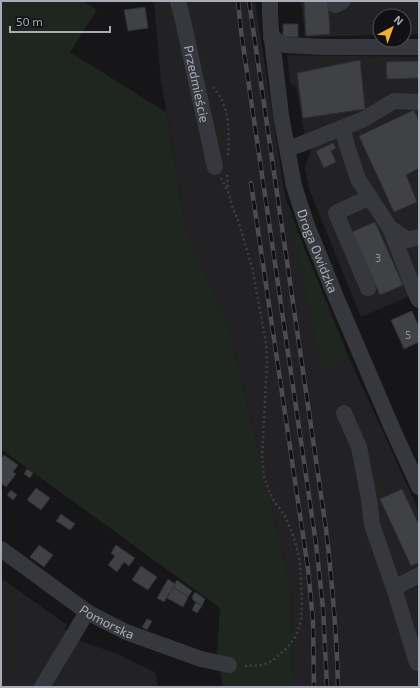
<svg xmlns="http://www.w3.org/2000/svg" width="420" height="688" font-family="'Exo 2',sans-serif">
	<rect width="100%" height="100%" fill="#161618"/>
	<g fill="#222225">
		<path d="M154,1H255L285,196L321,366L349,358L419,511V687H293L291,587L229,328L186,229L161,81Z"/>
		<path d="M301,1H419V34L404,35V16H380V35L305,37Z"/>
		<path d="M287,55L419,57V287L416,289L405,298L361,317L309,189L305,166L311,151L305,137L296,86L290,83Z"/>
		<path d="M1,578L67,625L64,629L78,640L115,653L155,672L158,687H1Z"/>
	</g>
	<g fill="#1e261f">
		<path d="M1,1H82L97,10L70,52L166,112L186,229L229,328L291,587L293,687H223L217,653L220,608L1,449Z"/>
		<path d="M285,196L299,235L349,358L321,367Z"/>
	</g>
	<g fill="#404145" stroke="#303034">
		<path d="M304,1H328L330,34L306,36Z"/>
		<path d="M145,7L148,28L128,31L124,10Z"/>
		<rect x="283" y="24" width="15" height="13"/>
		<path d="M360,60L365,109L303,118L297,73Z"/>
		<path d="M419,61V78L387,79L386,62Z"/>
		<path d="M414,110L419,122V168L406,175L417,202L394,212L359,136Z"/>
		<path d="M333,143L336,148L331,151L336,162L324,168L316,151Z"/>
		<path d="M375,222L403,285L380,295L352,232Z"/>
		<path d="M412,311L419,327V342L404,349L391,320Z"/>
		<path d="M4,455L18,465L13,472L16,474L6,487L1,483V473L2,471L1,470V459Z"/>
		<path d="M27,469L33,473L30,478L24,474Z"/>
		<path d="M36,488L50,498L41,510L27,500Z"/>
		<path d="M402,489L419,525V562L411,566L380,499Z"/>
		<path d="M11,490L17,495L13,500L7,495Z"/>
		<path d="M61,514L75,524L70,530L56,521Z"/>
		<path d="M39,545L53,555L44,567L30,557Z"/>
		<path d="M116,545L135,558L129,566L124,562L117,572L108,565L115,556L111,553Z"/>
		<path d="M141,566L157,577L148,590L132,580Z"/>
		<path d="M168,579L175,584L164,602L157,598Z"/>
		<path d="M177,580L192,591L188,597L173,587Z"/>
		<path d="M173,587L188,597L183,607L167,598Z"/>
		<path d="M195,592L205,599L202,606L193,600L192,597Z"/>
		<path d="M196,602L202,606L197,613L192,610Z"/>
		<path d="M147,619L152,621L147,630L142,627Z"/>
	</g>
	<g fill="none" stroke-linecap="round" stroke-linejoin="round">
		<g stroke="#3d3f44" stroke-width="2.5" stroke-dasharray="2 3" stroke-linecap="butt">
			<path d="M213,87C216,91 220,96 222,100C230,118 229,137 228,156"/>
			<path d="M227,175L228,188"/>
			<path d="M221,178L228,191L233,209L237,217L252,267L266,343L267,362L262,458L264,476L269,491L274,501L285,516L293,535L299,556L301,578L302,604L301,621L296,636L286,649L272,661L263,665L243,666"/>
		</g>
		<g stroke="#37383d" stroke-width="16">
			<path id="s1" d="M178,1L183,21L215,167"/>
			<path id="s2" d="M270,1V13L271,31L281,115L294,186L306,223L336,297L393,430L419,487"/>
			<path d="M335,5L343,1"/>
			<path d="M271,37L285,45L325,47H419"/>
			<path d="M342,128L349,152L358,179L390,228L408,240L419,237"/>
			<path d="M288,149L314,139L364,119L394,101L419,102"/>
			<path d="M390,228L415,292L419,300"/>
			<path d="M368,288L336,213L370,197"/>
			<path d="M344,413L359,447L369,499L372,525L394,588L417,663"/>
			<path id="s3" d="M1,549L87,612L126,632L201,659L229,665"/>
			<path d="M394,588L419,575"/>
			<path d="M42,687L87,612"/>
		</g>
		<g stroke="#4a4c52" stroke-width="4.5">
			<g id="rail">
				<path d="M238,1L241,31L316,544L323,608L327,687"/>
				<path d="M249,1L326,529C332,582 337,634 338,687"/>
				<path d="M251,183L308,569L313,621L314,687"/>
			</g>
		</g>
		<use href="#rail" stroke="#111113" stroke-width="3" stroke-dasharray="9" stroke-linecap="butt"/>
	</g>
	<g text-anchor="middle" stroke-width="3" stroke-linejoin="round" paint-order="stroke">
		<g font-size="11" fill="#8e929b">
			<text x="378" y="262">3</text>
			<text x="408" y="339">5</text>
		</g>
		<g font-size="13" fill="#a8adb8" stroke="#111113">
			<text dy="5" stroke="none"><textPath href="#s1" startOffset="85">Przedmieście</textPath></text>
			<text dy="5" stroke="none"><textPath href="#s2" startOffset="256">Droga Owidzka</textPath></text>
			<text dy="5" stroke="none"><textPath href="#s3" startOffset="129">Pomorska</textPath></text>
		</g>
	</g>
	<rect width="420" height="688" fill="none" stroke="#a8adb8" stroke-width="4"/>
	<g transform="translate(392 28) rotate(41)"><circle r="19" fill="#111113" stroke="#4d4f55"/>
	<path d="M0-3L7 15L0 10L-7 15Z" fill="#f2b134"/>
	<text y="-6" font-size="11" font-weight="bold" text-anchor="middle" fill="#a8adb8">N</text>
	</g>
	<path d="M10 26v6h100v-6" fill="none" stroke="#a8adb8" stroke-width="2"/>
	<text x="16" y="26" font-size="12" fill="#a8adb8" stroke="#111113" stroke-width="3" paint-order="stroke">50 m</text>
</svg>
